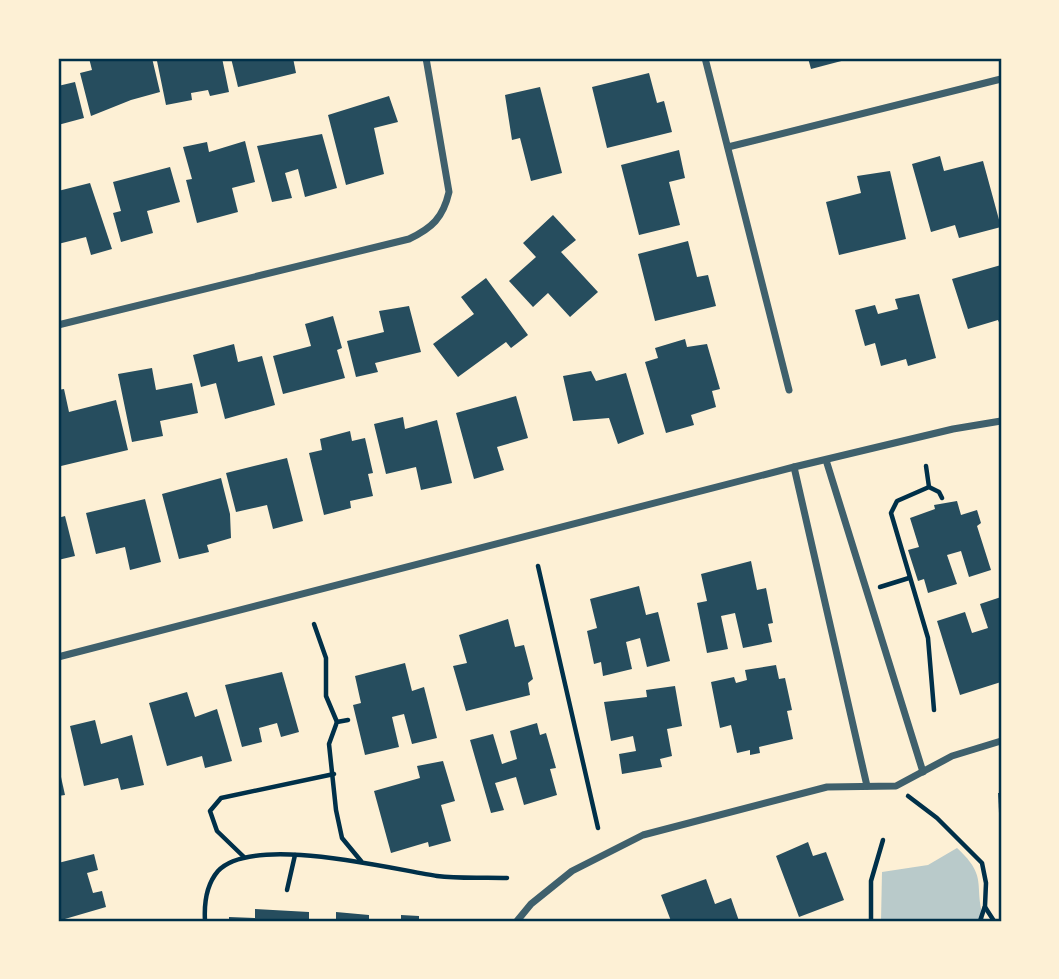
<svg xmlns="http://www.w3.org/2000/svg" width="1059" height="979" font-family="Ubuntu,sans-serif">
	<rect width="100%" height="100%" fill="#fdf0d5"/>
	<path fill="#b9caca" d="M957,848C990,878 972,886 985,921H881L882,872L928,865Z"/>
	<g fill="#264d5e">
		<path d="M89,58H152L160,92L131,100L91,116L80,73L92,70Z"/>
		<path d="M173,58H222L229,92L210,96L208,90L191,93L192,100L166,105L157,61Z"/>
		<path d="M231,58H293L296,73L238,87Z"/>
		<path d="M808,58H849V59L811,69Z"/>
		<path d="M649,73L657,103L664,101L672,132L607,148L592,87Z"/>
		<path d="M75,82L84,118L58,125V86Z"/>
		<path d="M540,87L562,173L531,181L520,138L512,140L505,95Z"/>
		<path d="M389,96L398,122L374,128L384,174L346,185L328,115Z"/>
		<path d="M322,134L337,188L305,197L298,169L285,173L292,198L272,202L257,146Z"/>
		<path d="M245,141L255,182L232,188L238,212L197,223L186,180L192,179L183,147L207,142L209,152Z"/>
		<path d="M679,150L685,178L669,182L680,225L639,235L621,165Z"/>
		<path d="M940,156L944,171L983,161L1001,227L959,238L955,225L931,232L912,164Z"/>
		<path d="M170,167L180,202L147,211L153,233L121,242L113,213L121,211L113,182Z"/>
		<path d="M890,171L906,239L839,255L826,202L861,193L857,176Z"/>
		<path d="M90,183L112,249L91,255L86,237L58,244V191Z"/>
		<path d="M553,215L576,240L561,252L598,292L570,317L548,293L533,307L509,281L536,257L523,243Z"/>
		<path d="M688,241L697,277L708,275L716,306L655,321L638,254Z"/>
		<path d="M1001,265V327L998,320L968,329L952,279Z"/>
		<path d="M486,278L528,335L511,348L506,342L458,377L433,344L474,314L461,297Z"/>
		<path d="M919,294L936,358L908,366L906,359L881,366L875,343L865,346L855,310L875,305L878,314L898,309L895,299Z"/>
		<path d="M409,306L421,352L375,363L378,372L356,377L347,341L384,332L379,311Z"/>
		<path d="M333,316L342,348L337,350L345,378L283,394L273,356L311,346L305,324Z"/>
		<path d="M685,339L687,347L707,344L720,389L712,391L716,407L691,415L694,425L666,433L645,362L658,358L655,348Z"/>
		<path d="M234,344L238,362L262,356L275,405L225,419L216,383L201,387L193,355Z"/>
		<path d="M152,368L156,390L192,383L198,413L160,421L163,436L132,442L118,374Z"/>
		<path d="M591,371L596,381L626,373L644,434L618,444L609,418L573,421L563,376Z"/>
		<path d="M64,389L69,412L116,400L128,450L61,466L58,453V390Z"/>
		<path d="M516,396L528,438L497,447L504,470L474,479L456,413Z"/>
		<path d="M403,417L405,429L437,420L452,483L421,490L416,467L386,474L374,424Z"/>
		<path d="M350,431L352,441L365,438L373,473L368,474L373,496L350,501L351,508L324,515L309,453L322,450L320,439Z"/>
		<path d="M287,458L303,521L273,529L267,505L236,512L226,473Z"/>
		<path d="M221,478L230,514L231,538L207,545L209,552L179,559L162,494Z"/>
		<path d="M145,499L161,562L130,570L125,547L96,554L86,513Z"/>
		<path d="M957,501L961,515L977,510L981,523L977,526L991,570L969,577L961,551L947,555L957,584L928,593L924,579L918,581L908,550L919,547L910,518L935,509L934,505Z"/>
		<path d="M65,516L75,556L58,560V518Z"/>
		<path d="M751,561L757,590L766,588L773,623L768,624L772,642L743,648L735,613L721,616L728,649L707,653L697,603L707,601L701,574Z"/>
		<path d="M639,586L646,615L658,612L670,661L647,667L640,638L626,642L632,669L603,676L601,662L594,664L587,631L597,628L590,599Z"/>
		<path d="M1001,597V682L960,695L937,621L965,612L972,633L988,628L980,604Z"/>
		<path d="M508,619L515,647L524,645L533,679L528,683L530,695L466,711L453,666L467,663L459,635Z"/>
		<path d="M405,663L412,691L424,687L437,738L412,744L404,714L392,717L399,747L365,755L353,705L361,703L355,676Z"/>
		<path d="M776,665L779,679L785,678L792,710L787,711L793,739L759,747L760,753L750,755V750L737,753L731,725L720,728L711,682L734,677L736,683L747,680L745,670Z"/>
		<path d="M282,672L299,732L281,737L277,723L259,728L262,742L242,747L225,685Z"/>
		<path d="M675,686L682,726L667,729L672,756L660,759L662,767L622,774L619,754L636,751L633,736L611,741L604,702L647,697L646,690Z"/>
		<path d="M187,692L195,717L217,709L232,761L205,768L202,756L167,766L149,703Z"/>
		<path d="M95,720L101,744L132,735L144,785L121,790L118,778L84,786L70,726Z"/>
		<path d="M537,723L540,735L546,733L556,768L550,769L557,795L524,805L516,777L495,783L504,810L491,813L470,740L493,734L502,764L517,759L510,731Z"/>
		<path d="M443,761L455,801L441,805L451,841L429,847L428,842L391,853L374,791L420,778L417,766Z"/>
		<path d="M59,768L65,795L58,796V769Z"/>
		<path d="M998,793H1001V813H999Z"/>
		<path d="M808,842L813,856L826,852L844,900L799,917L776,856Z"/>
		<path d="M94,854L98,870L87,873L93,893L102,891L106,907L58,921V863Z"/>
		<path d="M706,879L715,904L731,898L739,921H671L661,895Z"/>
		<path d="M255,909L309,912V921H229V917L255,918Z"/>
		<path d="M336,912L369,915V921H336Z"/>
		<path d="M401,915L419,916V921H401Z"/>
	</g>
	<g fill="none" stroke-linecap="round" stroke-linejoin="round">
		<g stroke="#003049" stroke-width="4.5">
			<path d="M926,466L929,487"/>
			<path d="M538,566L598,828"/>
			<path d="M880,587L909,578"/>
			<path d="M314,624L326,658V696L337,722"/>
			<path d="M934,710L928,638L891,513L897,501L929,487L939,492L942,498"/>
			<path d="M348,720L337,722L329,744L336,810L342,838L361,861"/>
			<path d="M908,796L937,818L982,863L986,883L985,906L980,921"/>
			<path d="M244,857L217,831L210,811L221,798L334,774"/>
			<path d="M287,890L295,855"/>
			<path d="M985,907L994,921"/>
			<path d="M205,921C204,904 206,885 218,871C252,834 391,869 437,876C460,879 484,877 507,878"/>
			<path d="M871,921V881L883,840"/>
		</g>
		<g stroke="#3f606c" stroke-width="7">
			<path d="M705,58L789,390"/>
			<path d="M728,147L1001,79"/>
			<path d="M58,325L409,239C432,228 443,218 449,192L426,58"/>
			<path d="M826,460L923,772"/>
			<path d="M794,467L867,786"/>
			<path d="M58,657L794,467L953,429L1001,421"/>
			<path d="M517,921L531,904L572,871L643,835L827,787L896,786L952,756L1001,741"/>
		</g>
	</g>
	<rect width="1059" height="979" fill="none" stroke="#fdf0d5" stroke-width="119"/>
	<rect x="60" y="60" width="940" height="860" fill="none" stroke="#003049" stroke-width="2.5"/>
</svg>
